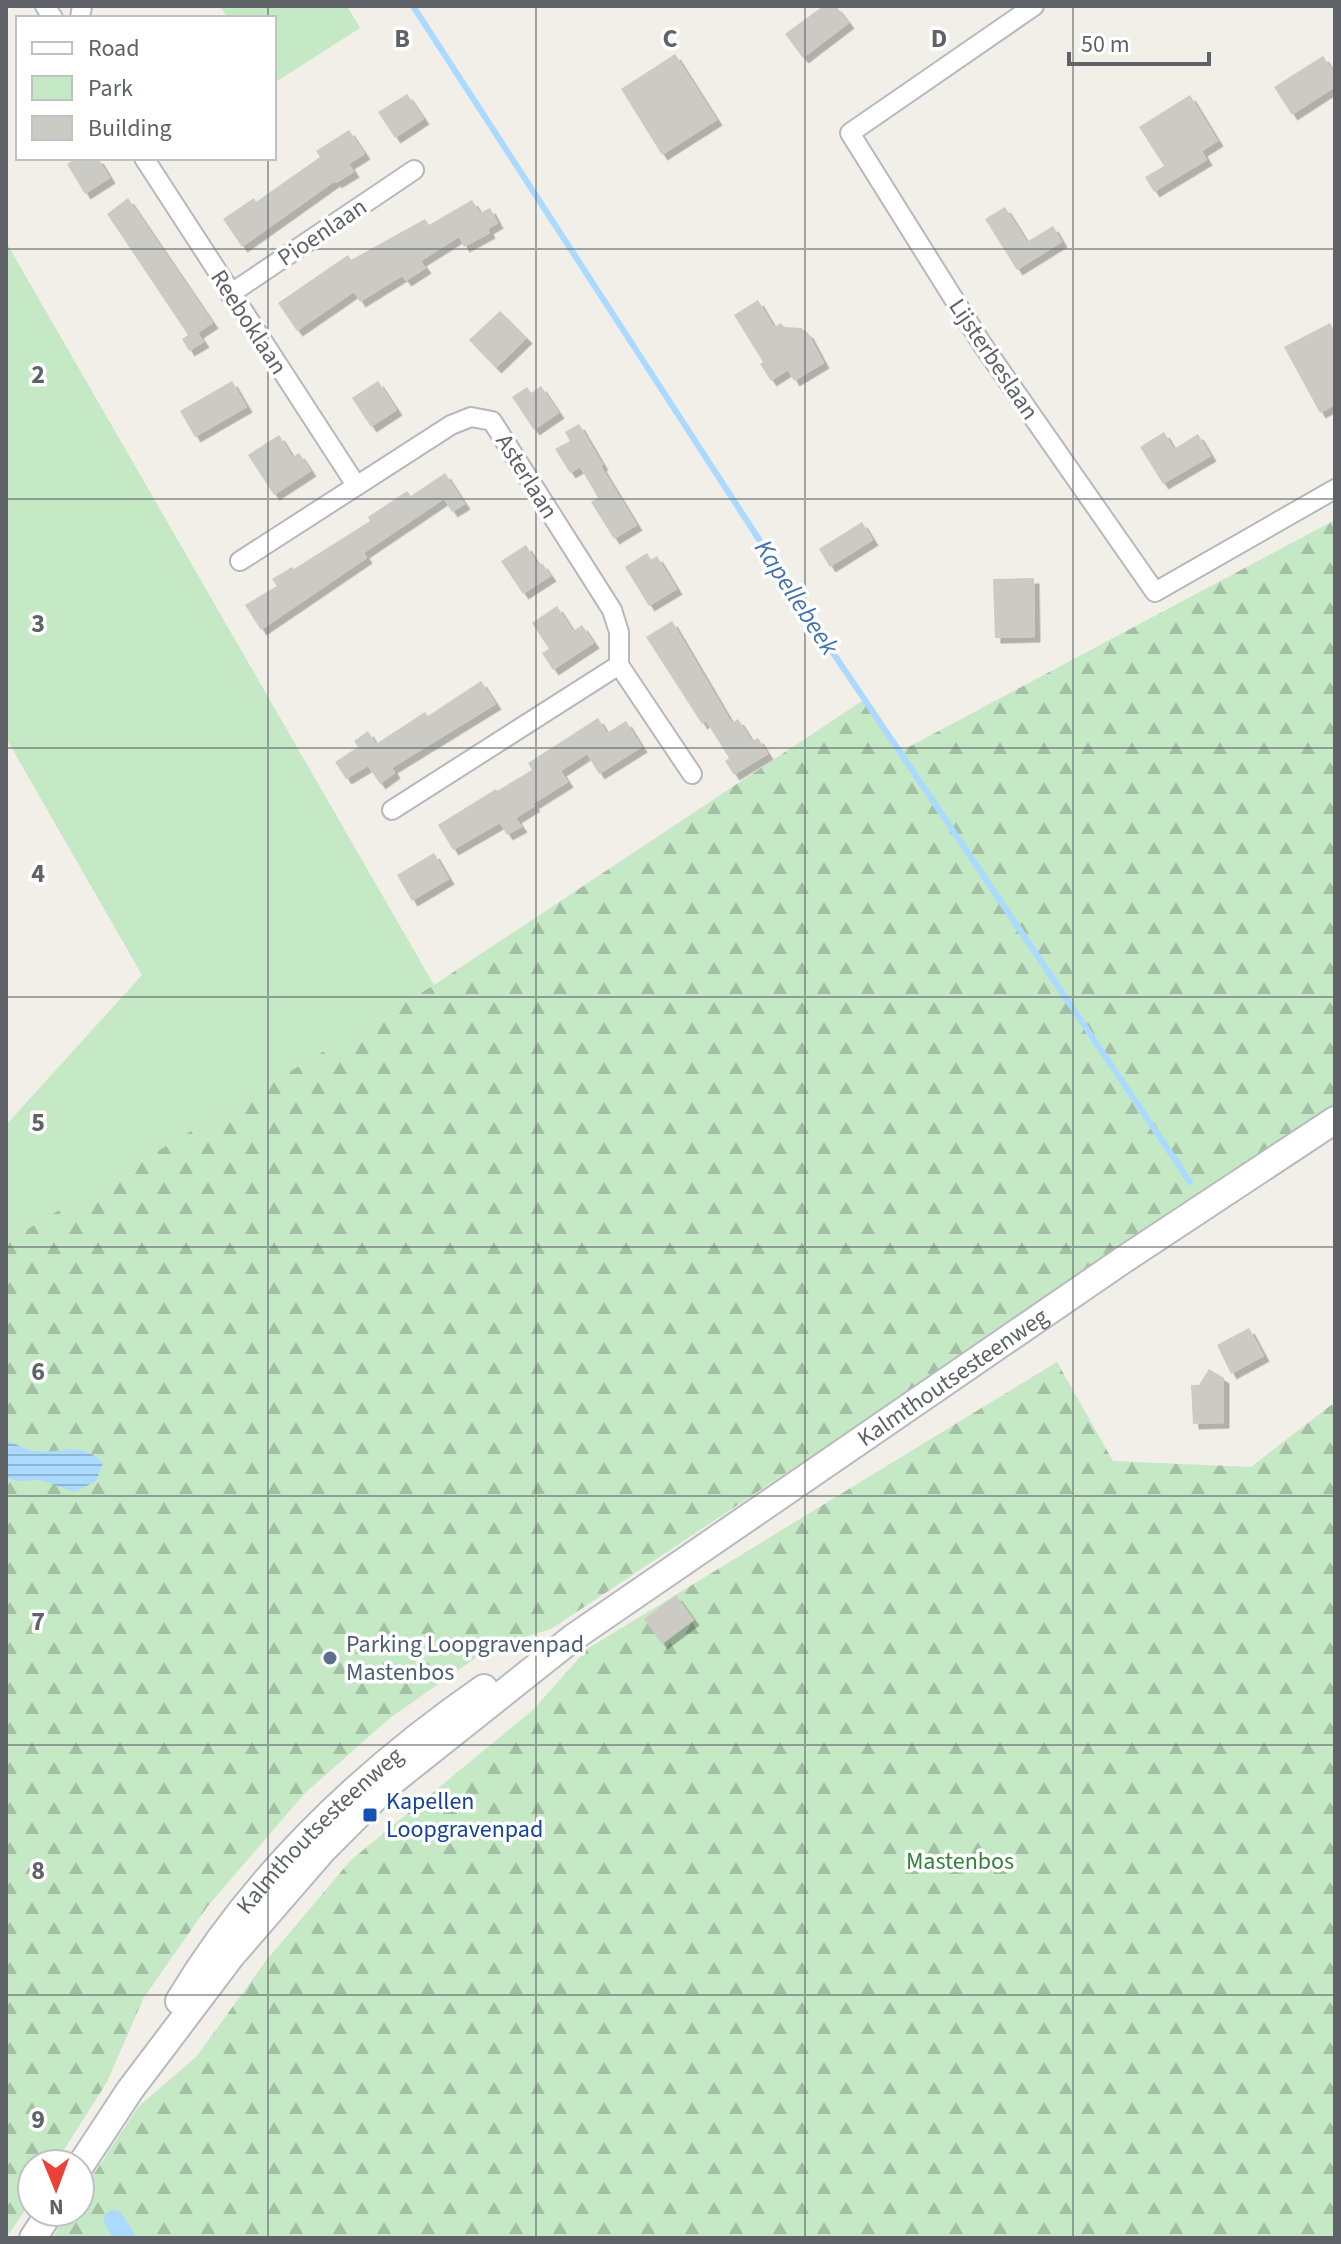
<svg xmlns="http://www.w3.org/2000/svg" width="1341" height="2244" font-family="'Source Sans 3',sans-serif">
	<defs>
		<pattern id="forest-firs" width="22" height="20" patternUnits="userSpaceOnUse" patternTransform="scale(2)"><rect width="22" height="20" fill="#c5e8c5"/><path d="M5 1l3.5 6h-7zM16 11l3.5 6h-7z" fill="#a3c0a4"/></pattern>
		<pattern id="water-rules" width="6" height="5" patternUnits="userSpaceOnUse" patternTransform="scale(2)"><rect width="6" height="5" fill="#aadaff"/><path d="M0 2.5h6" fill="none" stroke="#8eb4d2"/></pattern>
		<filter id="shadow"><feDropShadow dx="5.5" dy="5.5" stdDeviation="0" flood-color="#0004"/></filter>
	</defs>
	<rect width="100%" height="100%" fill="#f1efe8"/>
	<g fill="#c5e8c5">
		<path d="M220,6H347L360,28L274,83V18H228Z"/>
		<path d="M6,242L434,985L6,1242V1125L142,975L6,738Z"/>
	</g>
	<g fill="url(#forest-firs)">
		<path d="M1335,520V1108L551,1629L491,1647L390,1718L305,1793L207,1907L143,1999L107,2082L55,2164H32V2200L6,2238V1242L434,985L862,701L903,750Z"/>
		<path d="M1057,1362L1113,1461L1251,1467L1335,1402V2238H52L69,2212H80V2195L138,2107L197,2056L265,1962L350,1861L534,1709L587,1649Z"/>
	</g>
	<path fill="url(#water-rules)" d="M6,1440C15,1444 27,1450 36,1451C63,1454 81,1440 103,1463L96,1481L75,1492C65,1489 54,1484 44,1481C31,1477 18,1486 6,1476Z"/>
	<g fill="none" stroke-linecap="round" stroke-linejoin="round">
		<path stroke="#aadaff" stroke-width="6" d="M413,6L821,635L1190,1182"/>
		<path stroke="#aadaff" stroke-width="20" d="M114,2220L125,2238"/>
	</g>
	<g fill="#cccac5" filter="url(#shadow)">
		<path d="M823,6H836L849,23L803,58L785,34Z"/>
		<path d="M675,54L717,120L662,155L621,89Z"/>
		<path d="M1323,56L1335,74V87L1292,115L1274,87Z"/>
		<path d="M407,94L424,119L395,138L378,112Z"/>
		<path d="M1190,95L1218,141L1202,151L1207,160L1154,192L1145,177L1164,166L1139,127Z"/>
		<path d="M349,130L365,154L349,164L354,172L336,183L335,181L242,247L223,219L254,198L256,202L320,157L316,151Z"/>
		<path d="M77,158H98L110,178L85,194L67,164Z"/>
		<path d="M128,198L213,323L198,333L204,342L189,351L182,339L188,335L107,214Z"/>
		<path d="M472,200L480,213L490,208L498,223L488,229L490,233L464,247L459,237L421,261L426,268L406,281L402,276L360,302L354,292L297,331L278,303L348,255L351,260L425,219L429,225Z"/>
		<path d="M1005,207L1027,242L1053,226L1062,242L1017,270L985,219Z"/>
		<path d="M758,300L774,327L781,323L784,327L801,328L808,333L824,363L794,381L788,370L771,381L760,364L763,362L734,315Z"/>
		<path d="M500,311L527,338L496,368L469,340Z"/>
		<path d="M1330,323L1335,332V405L1320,413L1284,347Z"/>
		<path d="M232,381L247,407L195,437L180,411Z"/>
		<path d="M378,381L397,410L371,427L352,398Z"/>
		<path d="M541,386L559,413L534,430L512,397L527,387L531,393Z"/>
		<path d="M579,424L603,465L601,466L637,525L614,539L591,502L598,498L580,467L570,473L555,449L570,441L565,432Z"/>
		<path d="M1164,432L1174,449L1198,434L1211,456L1163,484L1140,447Z"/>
		<path d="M279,435L293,457L299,453L311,471L274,495L248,455Z"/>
		<path d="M445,473L465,504L452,512L444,499L364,553L367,558L261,630L245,605L277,586L272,579L292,567L294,569L370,521L368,517L407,491L411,496Z"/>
		<path d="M862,522L873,540L830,567L819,549Z"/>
		<path d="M526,545L539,566L542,563L551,576L523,594L501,561Z"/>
		<path d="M647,553L651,560L657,556L677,589L649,606L625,567Z"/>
		<path d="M1034,578L1035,637L995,638L993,579Z"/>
		<path d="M557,606L573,631L582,625L594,643L553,670L542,653L549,649L532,623Z"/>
		<path d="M672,621L732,723L738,719L752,741L758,738L768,754L734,775L725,761L729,758L706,721L702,724L646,637Z"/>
		<path d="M481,681L496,704L392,768L395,773L380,784L368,766L346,779L335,762L358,747L354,741L368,731L376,744L425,712L428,716Z"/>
		<path d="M598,718L607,733L626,721L642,747L599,774L587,754L561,771L568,782L533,804L535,806L516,818L522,827L507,835L500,823L453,850L438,825L496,789L497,791L532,770L528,763Z"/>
		<path d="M434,853L449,879L412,901L397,875Z"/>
		<path d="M1249,1328L1264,1356L1231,1374L1217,1345Z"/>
		<path d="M1209,1369L1224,1378V1423L1193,1424L1191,1385H1199Z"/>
		<path d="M676,1595L694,1620L662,1644L644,1619Z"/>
	</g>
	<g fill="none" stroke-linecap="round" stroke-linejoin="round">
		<g stroke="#b5b8bc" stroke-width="22">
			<g id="minor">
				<path d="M45,6L53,18"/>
				<path d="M1034,6L850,133L982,344L1155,592L1335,489"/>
				<path d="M80,18L82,6"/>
				<path d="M144,158L356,485"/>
				<path d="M230,294L414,170"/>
				<path d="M240,561L451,425L471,417L492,421L612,610L619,632V665L392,810"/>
				<path d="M619,665L692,774"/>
			</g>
		</g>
		<g stroke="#b6babf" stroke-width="30">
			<g id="secondary">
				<path id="s1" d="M179,2001C255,1874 364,1771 484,1688"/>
				<path id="s2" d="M80,2166L130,2090L232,1955L323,1850L389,1784L574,1637L1123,1260L1335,1120"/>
				<path d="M33,2238L50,2212"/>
			</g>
		</g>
		<use href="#minor" stroke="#fff" stroke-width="18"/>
		<use href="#secondary" stroke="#fff" stroke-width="26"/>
	</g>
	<path fill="none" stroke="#5f6368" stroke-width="2" stroke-opacity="0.55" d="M268,6V18M536,6V2238M805,6V2238M1073,6V2238M268,158V2238M6,249H1335M6,499H1335M6,748H1335M6,997H1335M6,1247H1335M6,1496H1335M6,1745H1335M6,1995H1335"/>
	<circle fill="#5c6f8a" stroke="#fff" stroke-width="3" cx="330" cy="1658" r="8"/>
	<rect fill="#1a4fb4" stroke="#fff" stroke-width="3" x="362" y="1807" width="16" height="16" rx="4"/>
	<g text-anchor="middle" stroke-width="7" stroke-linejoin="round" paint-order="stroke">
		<g font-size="24" fill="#5f6368" stroke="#fff">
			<text transform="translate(322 232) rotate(-34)" y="8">Pioenlaan</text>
			<text transform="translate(249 322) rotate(57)" y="8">Reeboklaan</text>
			<text transform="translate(994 359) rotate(56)" y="8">Lijsterbeslaan</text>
			<text transform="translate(527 476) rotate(58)" y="8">Asterlaan</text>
			<text dy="8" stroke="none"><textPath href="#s2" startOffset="1188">Kalmthoutsesteenweg</textPath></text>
			<text dy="8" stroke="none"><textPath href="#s1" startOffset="222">Kalmthoutsesteenweg</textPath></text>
		</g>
		<g font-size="24" fill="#4e5e75" stroke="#fff" text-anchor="start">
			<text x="346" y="1652">Parking Loopgravenpad<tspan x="346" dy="28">Mastenbos</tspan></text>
		</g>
		<g font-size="24" fill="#164399" stroke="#fff" text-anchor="start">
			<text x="386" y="1809">Kapellen<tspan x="386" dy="28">Loopgravenpad</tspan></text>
		</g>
		<g font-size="24" fill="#348238" stroke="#fff">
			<text x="960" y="1869">Mastenbos</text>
		</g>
		<g font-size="26" font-style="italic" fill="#4174aa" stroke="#fff">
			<text transform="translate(797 597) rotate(57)" y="9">Kapellebeek</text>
		</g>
	</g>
	<g font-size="26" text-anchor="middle" font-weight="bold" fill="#5f6368" stroke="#fff" stroke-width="7" stroke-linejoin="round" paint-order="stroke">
		<text x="402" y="47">B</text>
		<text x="670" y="47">C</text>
		<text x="939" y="47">D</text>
		<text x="38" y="383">2</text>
		<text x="38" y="632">3</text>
		<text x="38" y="882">4</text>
		<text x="38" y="1131">5</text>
		<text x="38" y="1380">6</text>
		<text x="38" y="1630">7</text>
		<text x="38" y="1879">8</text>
		<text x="38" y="2128">9</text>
	</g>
	<rect width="1341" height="2244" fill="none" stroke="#5f6368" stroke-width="16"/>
	<rect x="16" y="16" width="260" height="144" fill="#ffffff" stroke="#bfc1c3" stroke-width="2"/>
	<rect x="32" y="42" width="40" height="12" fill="#ffffff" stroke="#bfc1c3" stroke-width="2"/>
	<text x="88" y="56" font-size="24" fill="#5f6368">Road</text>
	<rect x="32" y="76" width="40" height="24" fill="#c5e8c5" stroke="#bfc1c3" stroke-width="2"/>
	<text x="88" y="96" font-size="24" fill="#5f6368">Park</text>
	<rect x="32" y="116" width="40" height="24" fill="#cccac5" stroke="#bfc1c3" stroke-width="2"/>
	<text x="88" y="136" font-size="24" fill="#5f6368">Building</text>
	<g transform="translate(56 2188) rotate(179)"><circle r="38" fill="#ffffff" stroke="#bfc1c3" stroke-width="2"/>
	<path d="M0-6L14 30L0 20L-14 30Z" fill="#ea4335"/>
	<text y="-12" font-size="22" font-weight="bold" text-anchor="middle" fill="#5f6368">N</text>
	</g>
	<path d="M1069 52v12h140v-12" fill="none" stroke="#5f6368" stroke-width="4"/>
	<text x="1081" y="52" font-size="24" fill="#5f6368" stroke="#ffffff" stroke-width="6" paint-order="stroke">50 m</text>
</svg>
